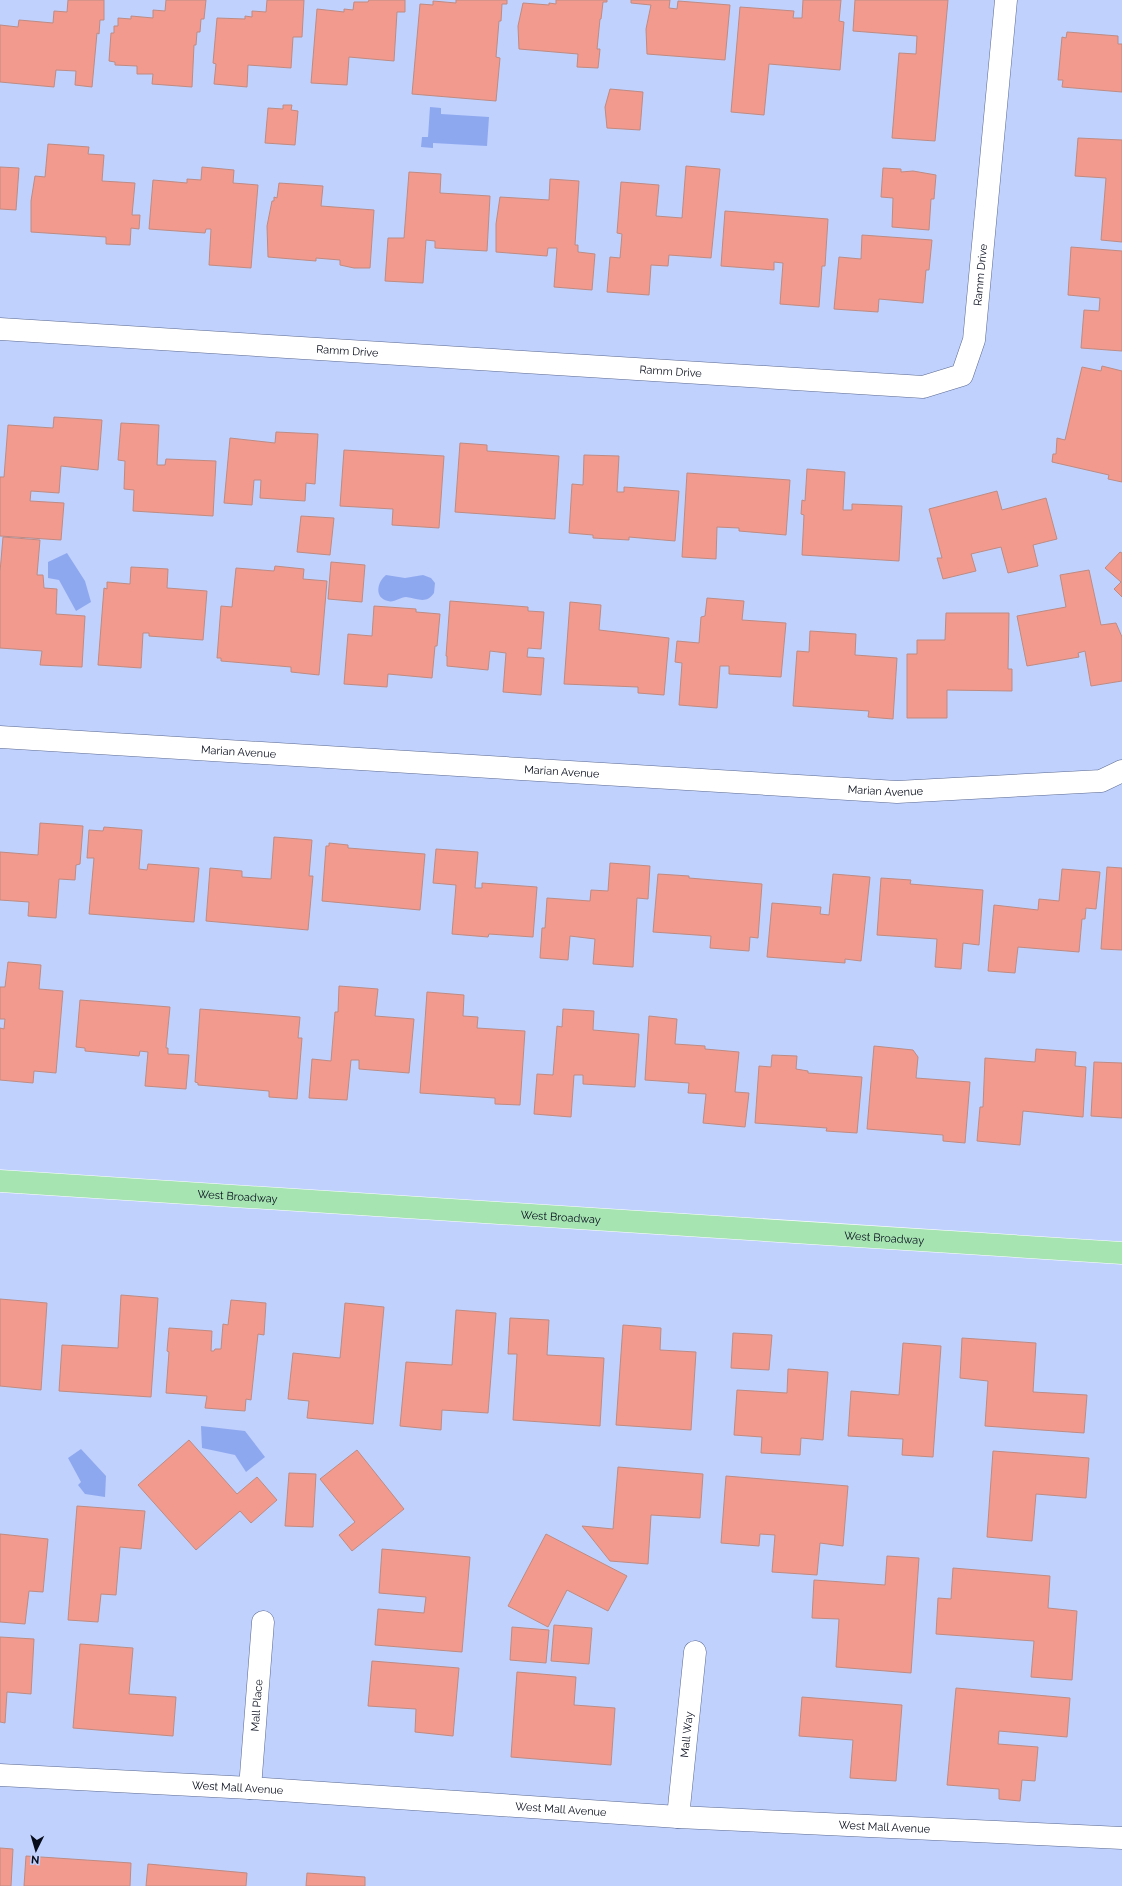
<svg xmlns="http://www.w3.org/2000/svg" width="1122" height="1886" font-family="Raleway,sans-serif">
	<rect width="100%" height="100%" fill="#c0d1fd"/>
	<g fill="#8ea8f0">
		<path d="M430,107L441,108V114L489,117L487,146L433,143V148L421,147L422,137H428Z"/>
		<path d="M67,553L85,581L91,602L76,611L59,580L48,578V562Z"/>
		<path d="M386,575L405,578L423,575L431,578L435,583L434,593C426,605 417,598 406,597C400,597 394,603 388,601C374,598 377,582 386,575Z"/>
		<path d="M201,1426L245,1431L265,1457L246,1472L235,1455L202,1448Z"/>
		<path d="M81,1449L106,1476L105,1497L85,1494L78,1485L81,1482L68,1458Z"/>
	</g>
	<g fill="#f39a8e" stroke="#be8b83">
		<path d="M68,0H104V20H100L99,34L97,33L92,87L75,85L76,71L56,70L54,87L0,82V25L18,27L19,20L53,23L54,11L67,12Z"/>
		<path d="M166,0H206L204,19H201L200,32H197L196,45H194L192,87L152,84L153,74H137V66L115,65V62L109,61L111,33H114V26H118V18L131,19V16L153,18V10L165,11Z"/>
		<path d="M267,0H304L302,37H293L291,68L248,65L247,87L214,84L216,64L213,63L217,18L245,19V16L252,17V11L266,12Z"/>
		<path d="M369,0H405V12H397L394,61L349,57L347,85L311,83L317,9L344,12V9L353,10L354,2H368Z"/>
		<path d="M456,0H507V4H502L501,21H499L496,57L500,58L496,101L412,94L420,4L433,5V1L456,3Z"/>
		<path d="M556,0H607V2H603L601,19H600L597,49H600L598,68L577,67L578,54L519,49L518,26L523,3L549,5V3L556,4Z"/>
		<path d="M631,0H670L669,8L677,9L678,1L730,5L725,60L647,54L646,29L651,5L631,3Z"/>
		<path d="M803,0H841L839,21L844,22L840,70L769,64L764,115L731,112L740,7L794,11L793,18H802Z"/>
		<path d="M855,0H948L935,141L892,138L899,53L916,54L917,36L853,31Z"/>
		<path d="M1067,32L1118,36V44H1122V92L1062,87L1063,80H1058L1062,37L1066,38Z"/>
		<path d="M610,89L643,92L640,130L607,128L605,107Z"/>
		<path d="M283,105H292L291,110L298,111L295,145L265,143L268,108L283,109Z"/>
		<path d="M1078,138L1122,140V242L1101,240L1106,178L1075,176Z"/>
		<path d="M48,144L89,147L88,154L104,155L102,181L135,183L132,215H140L139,229L131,228L130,245L106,244V237L31,232V201L35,176L45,177Z"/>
		<path d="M686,166L720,169L711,258L669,255L668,266L651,265L649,295L607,292L610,257L620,258L622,234L617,233L621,182L659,185L656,216L682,218Z"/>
		<path d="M0,167L19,168L16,210L0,209Z"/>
		<path d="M202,167L234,170L233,183L258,185L251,268L209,265L211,229H206L205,233L149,229L153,180L187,183V179L201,180Z"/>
		<path d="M883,168L901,169V172L913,171L936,175L934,199H931L929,230L892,227L893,198L881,197Z"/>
		<path d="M409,172L441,174L440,193L490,196L487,251L435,248V241L426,240L423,283L385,281L388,238H404Z"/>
		<path d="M550,179L579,181L575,245H578V252L595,254L592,290L554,287L557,248H548L547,256L496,252V224L500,197L549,200Z"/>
		<path d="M279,183L323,186L321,206L374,210L370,268H354L340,265V260L316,258V261L268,257L267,226L272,201H274V197L277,198Z"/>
		<path d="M725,211L828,219L825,266H822L819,307L780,304L783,263L774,262V270L721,266Z"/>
		<path d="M862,235L932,240L929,270H926L923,303L879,299L878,312L834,309L839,257L861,259Z"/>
		<path d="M1071,247L1122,251V351L1081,348L1084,310L1099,311L1100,298L1068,295Z"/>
		<path d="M1102,366L1122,371V482L1108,479L1109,475L1052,462L1053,454H1056L1057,438L1065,440L1082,367L1101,371Z"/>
		<path d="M54,417L102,420L98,470L61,466L59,493L31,491L30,501L64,503L61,540L0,536V477H4L8,425L53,428Z"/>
		<path d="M121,423L159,425L157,465H165L166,459L216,461L213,516L133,511L134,490L124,489L125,461L118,460Z"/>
		<path d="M276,432L318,434L315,484L306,483L305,501L260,498L261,480H254L252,505L224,503L230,438L275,443Z"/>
		<path d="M460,443L487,445V451L559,456L555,519L455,512Z"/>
		<path d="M344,450L444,456L439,528L392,525L393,509L340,506Z"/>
		<path d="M584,455L619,456L617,492H624V487L679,491L675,541L629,537V540L593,538V535L569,533L572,484L583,485Z"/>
		<path d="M807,469L845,472L843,510H852V504L902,506L899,561L802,555L804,515L801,514L802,500L805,501Z"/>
		<path d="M687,473L790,480L786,535L739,531V528L717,527L716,559L682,557Z"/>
		<path d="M997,491L1002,510L1046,498L1057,539L1033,545L1038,566L1008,573L1001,547L971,554L976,571L943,579L937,558H942L929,509Z"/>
		<path d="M301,516L334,518L330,555L297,552Z"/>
		<path d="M3,537L40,540L37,575H43L44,588L57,589L56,614L85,616L82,667L40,665L42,651L0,648V572Z"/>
		<path d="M1120,552L1122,553V597L1114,589L1121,582L1105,568Z"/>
		<path d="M331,562L365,565L362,602L328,599Z"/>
		<path d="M275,566L304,569L303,579L327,581L319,675L291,672V667L221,661V658H217L221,606L232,607L236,568L274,571Z"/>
		<path d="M131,567L168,569L167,588L207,591L203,640L149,636V633H143L141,668L98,665L104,588L107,589V582L130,584Z"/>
		<path d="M1089,570L1101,625L1116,623L1122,637V681L1091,686L1085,651L1078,653L1079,657L1027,666L1017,616L1066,607L1060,575Z"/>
		<path d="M707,598L744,601L742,620L786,623L781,677L729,674V666H720L717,708L679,705L682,663L675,662L677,641L699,643L701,617L705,616Z"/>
		<path d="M450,601L528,607V611L544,612L541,649L528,648L527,657L544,658L541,695L503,692L506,653L490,651L488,670L447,666V656H446Z"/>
		<path d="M570,602L601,605L599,630L669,638L664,695L638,693V687L564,684Z"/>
		<path d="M374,606L416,609V612L440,614L437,646H435L432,678L388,674L387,687L344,684L348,634L372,636Z"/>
		<path d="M946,613H1009L1008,669H1012V691L947,690V718H907V654H917V640H945Z"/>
		<path d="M810,631L856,634L855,655L897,658L893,719L868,717L869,711L793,706L797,651L809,652Z"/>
		<path d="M40,823L83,826L80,864L76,865L75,880L59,879L56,918L28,916L29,902L0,900V852L38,855Z"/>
		<path d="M104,827L142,830L139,869L147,870L148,864L199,868L194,922L89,914L94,858H87L89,830L103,831Z"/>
		<path d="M274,837L312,840L309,876H313L308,930L206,921L210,868L242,871V877L271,879Z"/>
		<path d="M329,843L348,845V848L425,854L420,910L322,901L326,846H329Z"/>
		<path d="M436,849L478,852L475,888H482V883L537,887L533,937L489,934L488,937L452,934L456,885L433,883Z"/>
		<path d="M610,863L650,866L648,899L637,898L633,967L593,964L595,939L570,936L568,960L540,958L542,928H545L547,898L590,901L591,890L608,891Z"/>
		<path d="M1107,867L1122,868V950L1101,949Z"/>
		<path d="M1062,869L1100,872L1096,909L1086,908L1085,919H1082L1079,952L1018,947L1015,973L988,971L994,905L1038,910L1039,899L1059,901Z"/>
		<path d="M658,874L689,876V878L762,884L758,938L750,937L749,951L710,948L711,936L653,932Z"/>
		<path d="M833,874L870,877L861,961L845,959V963L767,957L772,903L821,907L820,914L829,915Z"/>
		<path d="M881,878L911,880L910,884L983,890L979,945L963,943L961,969L935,967L937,939L877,935Z"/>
		<path d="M8,962L41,965L39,989L63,991L56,1073L34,1071L33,1083L0,1080V1028L4,1029L5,1019H0V987H5Z"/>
		<path d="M339,986L378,989L375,1016L414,1019L409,1073L359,1069V1060H351L347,1100L309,1098L312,1059L331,1061L335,1012H338Z"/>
		<path d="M427,992L464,995L463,1016L478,1017L477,1028L525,1031L520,1105L495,1104V1098L420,1093Z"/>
		<path d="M80,1000L170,1007L166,1048H168V1054L189,1055L186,1089L145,1086L148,1052L140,1051L139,1056L85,1051V1048L76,1047Z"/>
		<path d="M200,1009L300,1017L298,1038H302L297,1099L269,1097V1091L198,1085V1083L195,1082Z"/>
		<path d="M563,1009L594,1011L593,1030L639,1034L635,1087L583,1084V1075H574L571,1117L534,1114L537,1074L553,1075L557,1026L562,1027Z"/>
		<path d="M649,1016L677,1019L675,1044L705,1046V1049L739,1052L735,1092L749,1093L745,1127L703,1123L706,1094L688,1093L689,1083L645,1080Z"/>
		<path d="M874,1046L913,1050L918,1057L916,1078L970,1082L965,1143L943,1141V1135L867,1129Z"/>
		<path d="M1036,1049L1076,1052L1075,1066L1086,1067L1083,1117L1023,1111L1020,1145L977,1141L980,1107H983L985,1058L1035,1062Z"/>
		<path d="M772,1055L797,1056L796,1069L808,1071V1073L862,1077L857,1133L826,1131L827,1128L755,1123L759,1066L771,1067Z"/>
		<path d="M1094,1062L1122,1063V1118L1091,1116Z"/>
		<path d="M121,1295L158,1298L151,1397L59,1391L62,1345L118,1348Z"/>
		<path d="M0,1299L47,1303L41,1390L0,1386Z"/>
		<path d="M231,1300L266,1303L264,1335L258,1334L251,1400L246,1399L245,1411L205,1408L207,1396L166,1393L169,1352L167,1351L169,1328L212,1331L211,1351H214L215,1349H221L223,1324L228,1325Z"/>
		<path d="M345,1303L384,1307L373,1424L307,1418L309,1401L288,1399L293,1353L340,1358Z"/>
		<path d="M456,1310L496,1313L488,1413L442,1410L441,1430L400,1426L406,1362L452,1365Z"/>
		<path d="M510,1318L549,1320L547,1355L604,1358L600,1426L513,1420L517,1354H508Z"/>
		<path d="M623,1325L661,1328L660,1350L696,1352L691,1430L616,1425Z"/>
		<path d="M733,1333L772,1335L769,1370L731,1368Z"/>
		<path d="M962,1338L1036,1343L1033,1392L1087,1395L1084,1433L985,1426L988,1381L960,1378Z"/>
		<path d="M903,1343L941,1346L933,1457L902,1455L903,1439L848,1436L851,1391L899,1395Z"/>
		<path d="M788,1369L828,1372L823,1440L801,1438L800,1455L761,1453L762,1437L734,1435L737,1390L787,1393Z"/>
		<path d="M189,1440L237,1494L257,1477L277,1500L251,1523L240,1511L196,1550L138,1485Z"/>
		<path d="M357,1450L404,1509L352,1551L339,1535L355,1522L320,1479Z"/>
		<path d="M993,1451L1089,1458L1086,1498L1036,1494L1032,1541L987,1537Z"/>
		<path d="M618,1467L703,1474L700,1518L651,1515L648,1564L610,1561L582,1526L613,1529Z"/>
		<path d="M289,1473L316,1474L313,1527L285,1526Z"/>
		<path d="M726,1476L848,1486L843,1546L820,1543L817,1575L772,1572L775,1535L760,1534L759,1546L721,1543Z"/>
		<path d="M77,1506L145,1511L141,1549L120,1547L116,1595L101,1594L98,1622L68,1620Z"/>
		<path d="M0,1534L48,1539L43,1592L29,1591L25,1624L0,1622Z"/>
		<path d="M546,1534L627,1576L608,1611L567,1590L548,1627L508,1606Z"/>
		<path d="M382,1549L470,1557L462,1652L375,1645L378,1609L424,1613L426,1597L379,1593Z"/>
		<path d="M887,1556L919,1558L911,1673L836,1667L839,1619L812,1618L814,1580L885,1585Z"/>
		<path d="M953,1568L1050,1576L1048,1608L1077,1611L1072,1680L1031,1677L1034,1641L936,1634L938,1598L951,1599Z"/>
		<path d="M554,1625L592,1628L589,1664L551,1661Z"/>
		<path d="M512,1627L549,1630L546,1663L510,1660Z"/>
		<path d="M0,1637L34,1639L31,1694L7,1692L5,1723L0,1722Z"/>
		<path d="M80,1644L133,1648L129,1694L176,1697L173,1736L73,1728Z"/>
		<path d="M372,1661L459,1668L453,1736L415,1732L416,1709L368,1706Z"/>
		<path d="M517,1672L576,1677L574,1705L615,1708L611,1765L511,1757Z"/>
		<path d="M956,1688L1070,1698L1067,1737L999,1731L998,1744L1038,1747L1035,1781L1022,1780L1020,1801L999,1799V1789L947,1785Z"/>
		<path d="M802,1697L902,1705L896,1781L850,1778L853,1740L799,1736Z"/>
		<path d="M0,1848L13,1849L11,1886H0Z"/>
		<path d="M26,1856L131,1863L130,1886H24Z"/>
		<path d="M148,1864L247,1873L246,1886H146Z"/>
		<path d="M307,1873L365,1877V1886H306Z"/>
	</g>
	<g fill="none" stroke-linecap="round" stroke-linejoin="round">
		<g stroke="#5a6990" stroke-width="23">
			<g id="minor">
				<path id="s1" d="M0,329L923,387L962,375L974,340L1006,0"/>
				<path id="s2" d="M0,737L897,792L1101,781L1122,771"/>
				<path id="s3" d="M0,1775L250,1788L678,1817L1122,1838"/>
				<path id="s4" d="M250,1788L263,1622"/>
				<path id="s5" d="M678,1817L695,1652"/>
			</g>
		</g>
		<g stroke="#fff" stroke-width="23">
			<g id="major">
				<path id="s6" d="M0,1181L1122,1253"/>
			</g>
		</g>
		<use href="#minor" stroke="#fff" stroke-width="22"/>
		<use href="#major" stroke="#a6e4b2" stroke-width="22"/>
	</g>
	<g text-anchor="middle" stroke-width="4" stroke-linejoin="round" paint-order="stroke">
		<g font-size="11" fill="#070c1b" stroke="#c0d1fd">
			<text dy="4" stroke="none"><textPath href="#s1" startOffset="1068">Ramm Drive</textPath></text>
			<text dy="4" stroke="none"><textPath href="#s1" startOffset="348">Ramm Drive</textPath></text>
			<text dy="4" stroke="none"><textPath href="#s1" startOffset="672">Ramm Drive</textPath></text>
			<text dy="4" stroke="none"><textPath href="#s2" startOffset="239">Marian Avenue</textPath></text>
			<text dy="4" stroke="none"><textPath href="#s2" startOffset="563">Marian Avenue</textPath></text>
			<text dy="4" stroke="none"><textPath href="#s2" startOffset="887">Marian Avenue</textPath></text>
			<text dy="4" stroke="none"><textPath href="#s6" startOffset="238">West Broadway</textPath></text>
			<text dy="4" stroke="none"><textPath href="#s6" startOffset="562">West Broadway</textPath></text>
			<text dy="4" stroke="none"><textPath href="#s6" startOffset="886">West Broadway</textPath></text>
			<text dy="4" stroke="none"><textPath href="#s4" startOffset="83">Mall Place</textPath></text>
			<text dy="4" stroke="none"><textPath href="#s5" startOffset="83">Mall Way</textPath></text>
			<text dy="4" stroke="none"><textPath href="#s3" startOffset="238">West Mall Avenue</textPath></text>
			<text dy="4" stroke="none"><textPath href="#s3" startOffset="562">West Mall Avenue</textPath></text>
			<text dy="4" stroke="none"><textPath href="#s3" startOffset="886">West Mall Avenue</textPath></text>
		</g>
	</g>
	<g transform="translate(36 1850) rotate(185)" stroke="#c0d1fd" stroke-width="3" paint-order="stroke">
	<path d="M0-3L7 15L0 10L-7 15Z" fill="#070c1b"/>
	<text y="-6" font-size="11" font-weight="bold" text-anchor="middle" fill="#070c1b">N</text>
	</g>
</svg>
